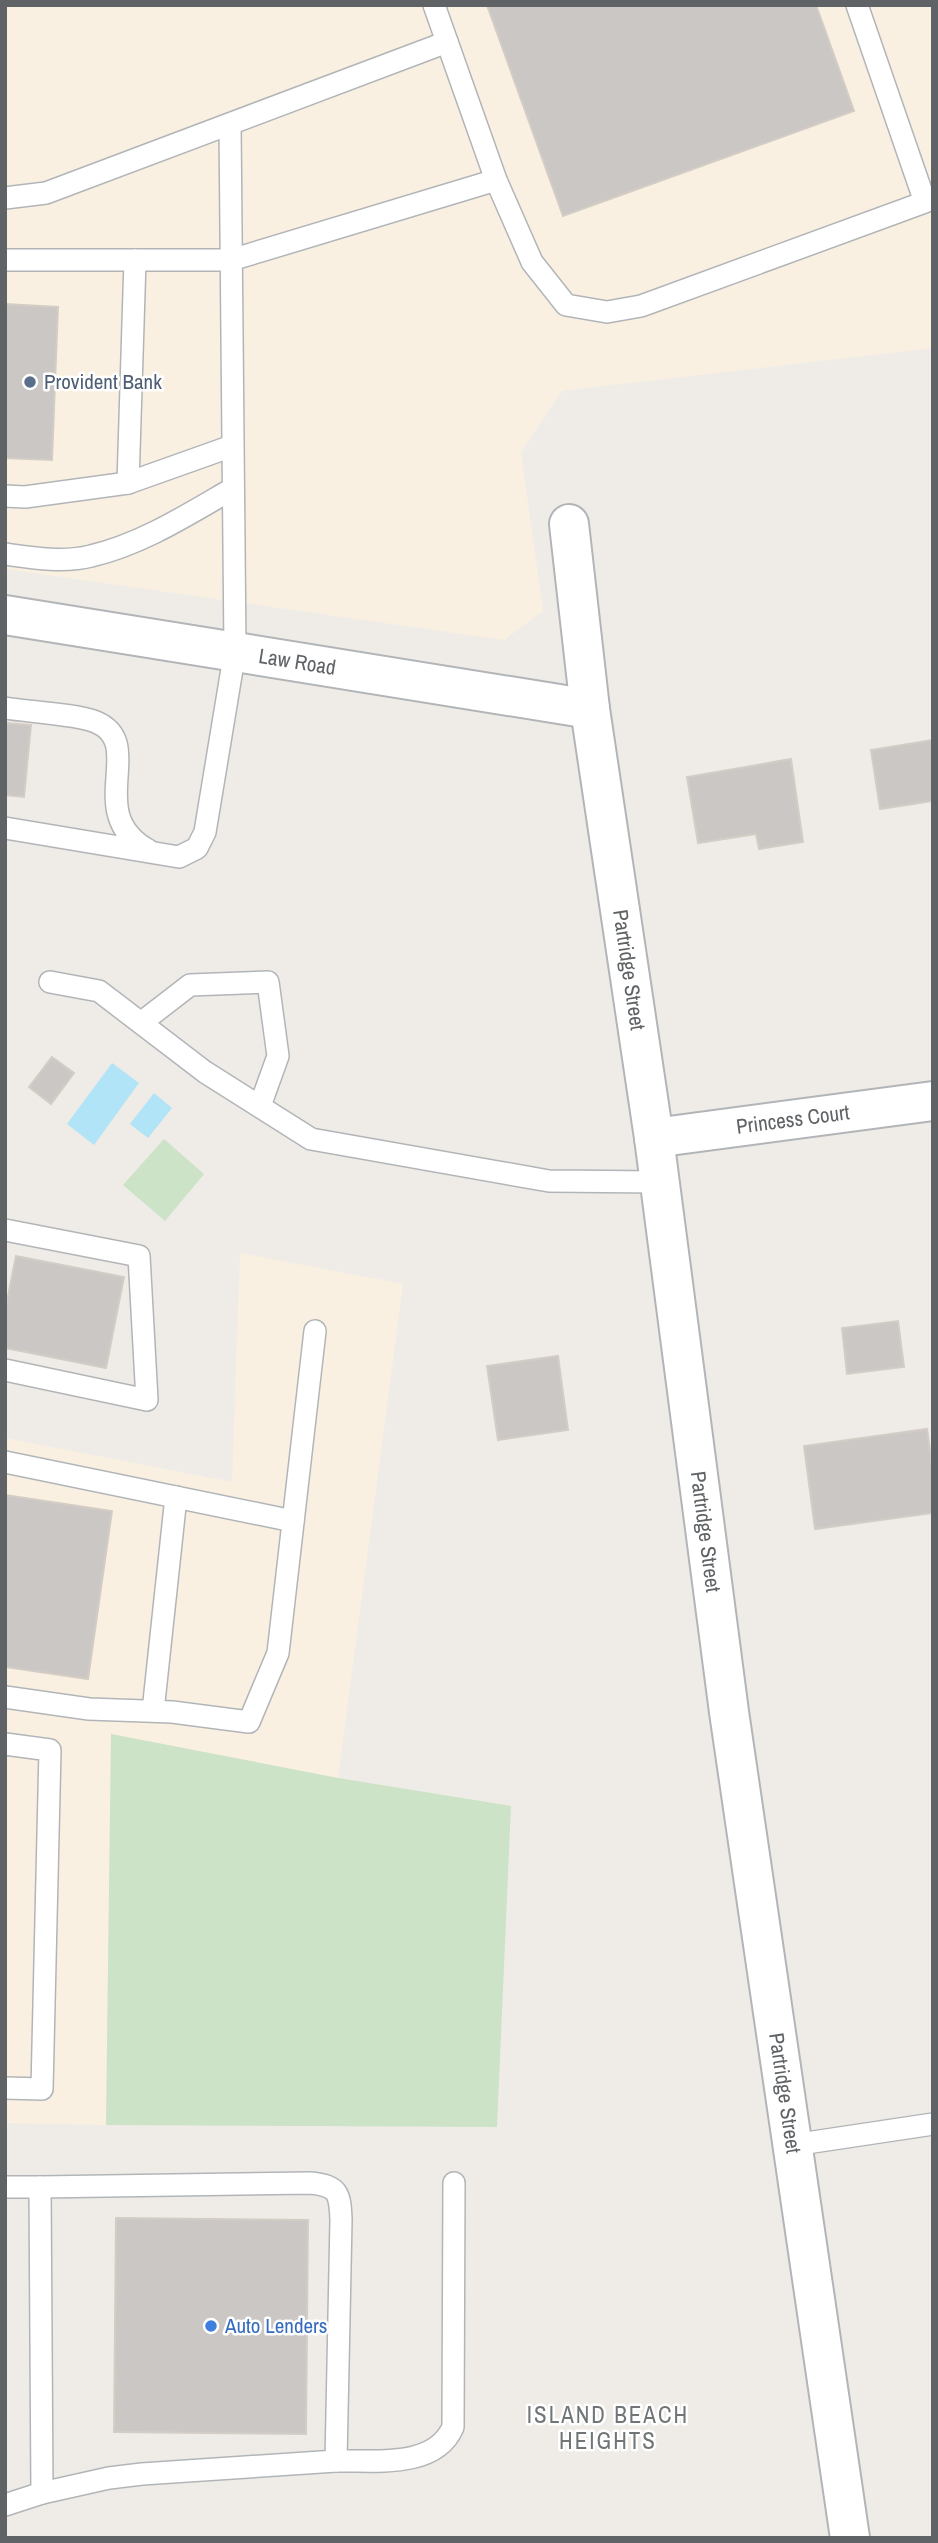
<svg xmlns="http://www.w3.org/2000/svg" width="938" height="2543" font-family="'Archivo Narrow',sans-serif">
	<rect width="100%" height="100%" fill="#efece7"/>
	<g fill="#faf0e1">
		<path d="M5,5H933V348L562,391L521,452L543,611L504,640L5,569Z"/>
		<path d="M240,1253L403,1284L338,1778L111,1734L106,2125L5,2123V1438L232,1482Z"/>
	</g>
	<g fill="#cce3c7">
		<path d="M164,1139L204,1174L165,1221L123,1185Z"/>
		<path d="M111,1734L338,1778L511,1806L497,2127L106,2125Z"/>
	</g>
	<g fill="#b0e4f6">
		<path d="M112,1063L139,1083L94,1145L67,1124Z"/>
		<path d="M154,1093L172,1108L148,1138L130,1124Z"/>
	</g>
	<g fill="#cbc7c4" stroke="#d3cdc6" stroke-width="2">
		<path d="M487,5H816L854,111L563,216Z"/>
		<path d="M5,304L58,307L52,460L5,458Z"/>
		<path d="M5,723L31,725L24,797L5,795Z"/>
		<path d="M933,740V801L880,809L871,750Z"/>
		<path d="M791,759L803,842L759,849L756,834L698,843L687,777Z"/>
		<path d="M52,1057L74,1073L51,1104L29,1087Z"/>
		<path d="M16,1256L124,1277L106,1368L5,1348V1311Z"/>
		<path d="M898,1321L904,1367L847,1374L842,1328Z"/>
		<path d="M558,1356L568,1430L498,1440L487,1366Z"/>
		<path d="M927,1429L933,1472V1513L815,1529L804,1446Z"/>
		<path d="M5,1495L112,1511L88,1679L5,1667Z"/>
		<path d="M116,2218L308,2220L306,2434L114,2432Z"/>
	</g>
	<g fill="none" stroke-linecap="round" stroke-linejoin="round">
		<g stroke="#b2b5b8" stroke-width="24">
			<g id="service">
				<path d="M434,5L496,180L532,262L566,305L607,312L641,306L925,202L857,5"/>
				<path d="M5,198L46,193L447,42"/>
				<path d="M5,260H231L496,180"/>
				<path d="M128,483L135,260"/>
				<path d="M5,496L25,497L128,483L232,446"/>
				<path d="M5,554C33,558 64,563 91,556C142,544 187,515 232,489"/>
				<path d="M5,708C29,712 76,714 96,722C148,744 82,813 148,850"/>
				<path d="M5,828L179,857L197,848L205,832L235,651L230,124"/>
				<path d="M50,982L99,991L205,1072L311,1139L549,1181L659,1182"/>
				<path d="M142,1022L190,985L268,982L278,1056L260,1106"/>
				<path d="M5,1230L139,1256L147,1400L5,1370"/>
				<path d="M5,1462L293,1521"/>
				<path d="M5,1697L89,1709L172,1712L249,1722L278,1653L315,1331"/>
				<path d="M153,1711L176,1497"/>
				<path d="M5,1744L50,1750L42,2089L5,2088"/>
				<path d="M793,2145L933,2124"/>
				<path d="M5,2187H40L42,2493L5,2505"/>
				<path d="M40,2187L311,2183C339,2186 340,2194 341,2220L336,2461L142,2474L109,2478L42,2493"/>
				<path d="M336,2461C374,2460 435,2469 453,2427L454,2183"/>
			</g>
		</g>
		<g stroke="#b2b5b8" stroke-width="42">
			<g id="minor">
				<path id="s1" d="M569,524L590,709L654,1138L729,1712L850,2538"/>
				<path id="s2" d="M5,615L590,709"/>
				<path id="s3" d="M654,1138L933,1101"/>
			</g>
		</g>
		<use href="#service" stroke="#fff" stroke-width="21"/>
		<use href="#minor" stroke="#fff" stroke-width="38"/>
	</g>
	<circle fill="#5c6f8a" stroke="#fff" stroke-width="2.5" cx="30" cy="382" r="7"/>
	<circle fill="#3f7fe0" stroke="#fff" stroke-width="2.5" cx="211" cy="2326" r="7"/>
	<g text-anchor="middle" stroke-width="5" stroke-linejoin="round" paint-order="stroke">
		<g font-size="21" fill="#4e5e75" stroke="#fff" text-anchor="start">
			<text x="44" y="389">Provident Bank</text>
		</g>
		<g font-size="21" fill="#5f6366" stroke="#fff">
			<text dy="7" stroke="none"><textPath href="#s2" startOffset="296">Law Road</textPath></text>
			<text dy="7" stroke="none"><textPath href="#s1" startOffset="450">Partridge Street</textPath></text>
			<text dy="7" stroke="none"><textPath href="#s3" startOffset="140">Princess Court</textPath></text>
			<text dy="7" stroke="none"><textPath href="#s1" startOffset="1017">Partridge Street</textPath></text>
			<text dy="7" stroke="none"><textPath href="#s1" startOffset="1584">Partridge Street</textPath></text>
		</g>
		<g font-size="21" fill="#366cbe" stroke="#fff" text-anchor="start">
			<text x="225" y="2333">Auto Lenders</text>
		</g>
		<g font-size="23" letter-spacing="2" fill="#707577" stroke="#fff">
			<text x="608" y="2423">ISLAND BEACH<tspan x="608" dy="26">HEIGHTS</tspan></text>
		</g>
	</g>
	<rect width="938" height="2543" fill="none" stroke="#5f6366" stroke-width="14"/>
</svg>
